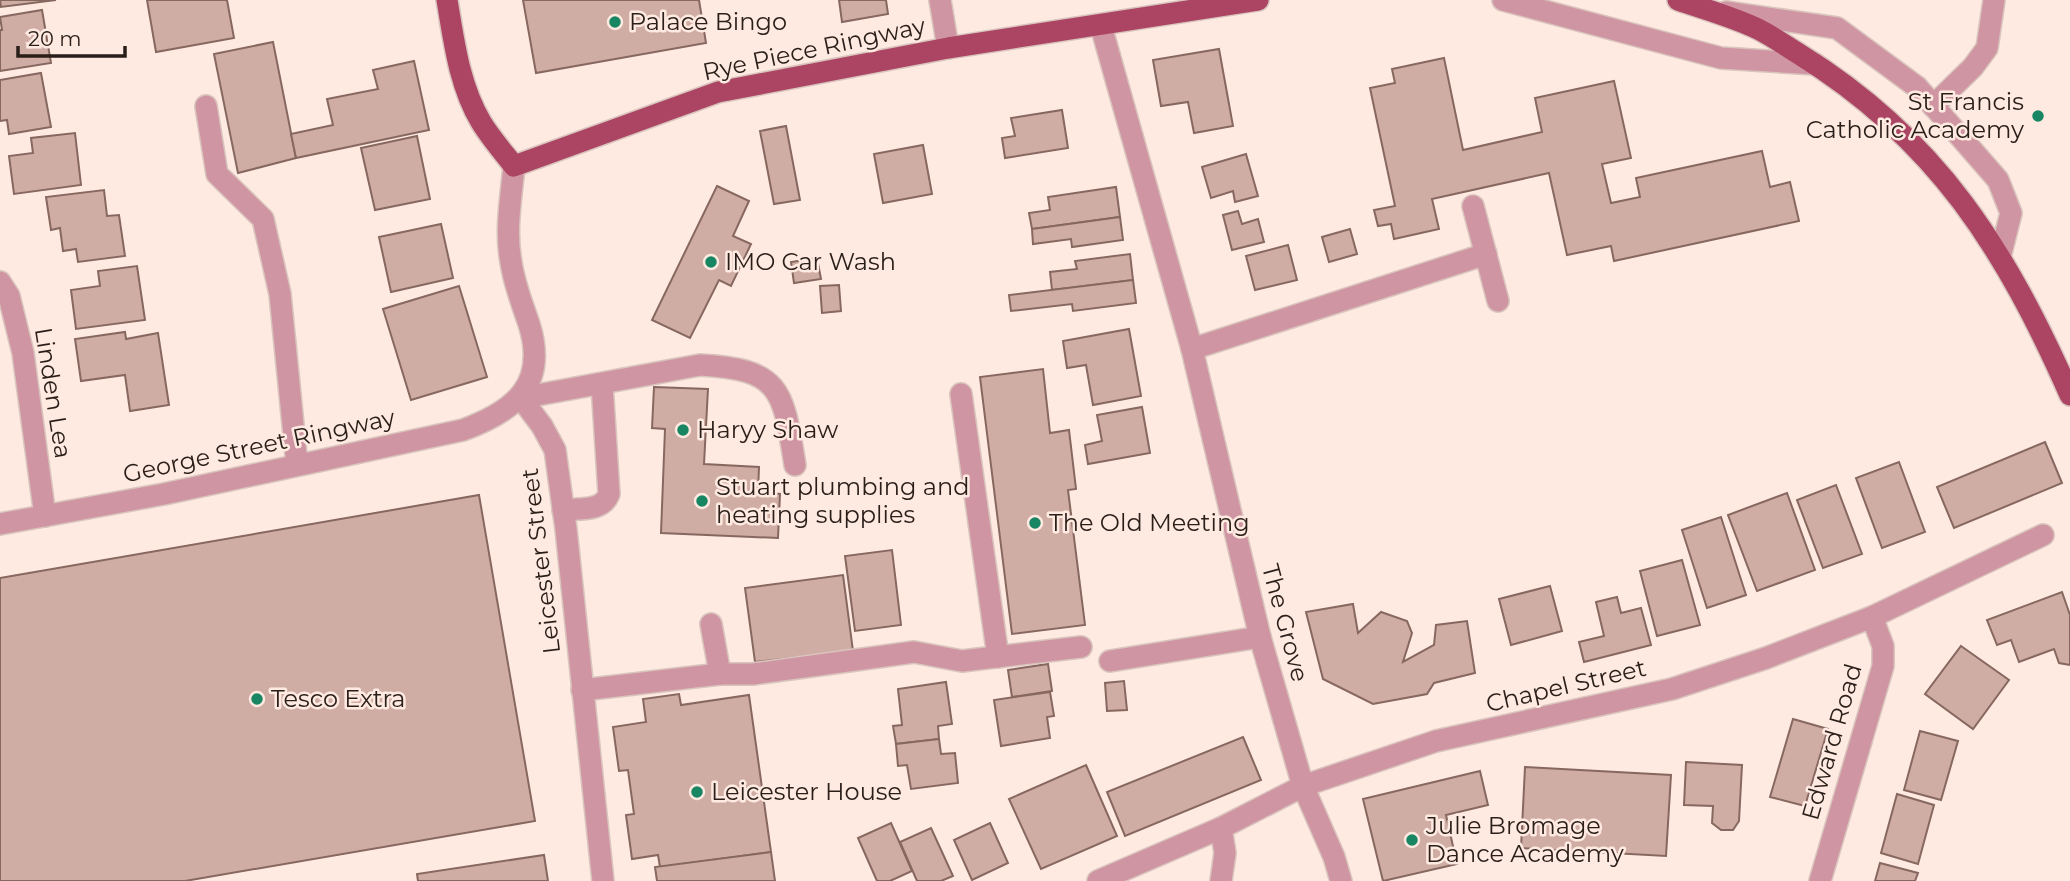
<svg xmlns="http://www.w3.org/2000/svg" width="2070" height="881" font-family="Montserrat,sans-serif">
	<rect width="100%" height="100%" fill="#ffeae2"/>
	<g fill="#cfada4" stroke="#876860" stroke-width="2">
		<path d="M0,0H56L1,7Z"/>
		<path d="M147,0H227L234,38L156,52Z"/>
		<path d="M523,0H699L706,43L536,73Z"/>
		<path d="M839,0H886L888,14L842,22Z"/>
		<path d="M42,10L51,63L0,71V30H2L0,17Z"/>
		<path d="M273,42L296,158L238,173L214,54Z"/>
		<path d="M1219,49L1233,126L1194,133L1188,102L1161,106L1153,60Z"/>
		<path d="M1444,58L1463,150L1542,132L1535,98L1614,81L1631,158L1602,164L1611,203L1640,197L1636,178L1762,151L1770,187L1790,182L1799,221L1614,261L1611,246L1567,255L1549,173L1432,199L1439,229L1394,239L1391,224L1378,226L1374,210L1395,206L1370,88L1395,83L1392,69Z"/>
		<path d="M414,61L429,130L296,158L291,134L333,125L327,99L378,89L373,70Z"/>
		<path d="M41,73L51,127L9,134L7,120L0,121V80Z"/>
		<path d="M1062,110L1068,148L1005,158L1002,138L1015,136L1011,118Z"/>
		<path d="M786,126L800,200L774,204L760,131Z"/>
		<path d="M75,133L81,185L14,194L9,156L33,153L31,138Z"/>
		<path d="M417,136L430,199L375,210L361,148Z"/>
		<path d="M923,145L932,194L883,203L874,154Z"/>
		<path d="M1246,154L1258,196L1235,202L1233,191L1211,198L1202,167Z"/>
		<path d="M717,186L749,201L733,236L751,244L731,286L719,280L690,338L652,320Z"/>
		<path d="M1116,187L1120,217L1032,229L1029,213L1050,210L1048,197Z"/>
		<path d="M104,190L107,216L119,215L125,256L78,262L76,249L63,251L60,228L51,230L46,197Z"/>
		<path d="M1238,211L1242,224L1258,219L1264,242L1232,250L1223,215Z"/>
		<path d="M1120,217L1123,240L1072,247L1071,239L1033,244L1032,229Z"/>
		<path d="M441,224L453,278L391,292L379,237Z"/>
		<path d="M1350,229L1357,254L1329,262L1322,237Z"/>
		<path d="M1288,245L1297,280L1255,290L1246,256Z"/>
		<path d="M1130,254L1133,280L1052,290L1050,272L1077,269L1075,261Z"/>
		<path d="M817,258L821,279L794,283L791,262Z"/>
		<path d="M137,266L145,320L76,329L71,290L100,286L98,271Z"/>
		<path d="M1133,280L1136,303L1073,311L1072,304L1011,311L1009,295Z"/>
		<path d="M839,285L841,311L822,313L820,286Z"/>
		<path d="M459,286L487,377L411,400L383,309Z"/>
		<path d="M1129,329L1141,396L1093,405L1086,365L1067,368L1063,341Z"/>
		<path d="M125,332L126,339L158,333L169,405L130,411L125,375L81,381L75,339Z"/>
		<path d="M1043,369L1050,433L1069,430L1076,489L1068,490L1085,625L1012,634L980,377Z"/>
		<path d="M654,387L708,389L704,464L759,467L758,492L780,494L778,538L661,533L665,429L652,428Z"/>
		<path d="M1142,407L1150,453L1088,464L1085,445L1102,441L1097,415Z"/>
		<path d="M2045,442L2062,483L1954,528L1937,487Z"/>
		<path d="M1899,462L1925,532L1882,548L1856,478Z"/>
		<path d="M1836,485L1862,554L1823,568L1797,500Z"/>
		<path d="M1787,493L1815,570L1757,591L1728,515Z"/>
		<path d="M479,495L535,821L185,881H0V578Z"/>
		<path d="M1721,517L1746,595L1707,608L1682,530Z"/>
		<path d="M892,550L901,625L855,631L845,556Z"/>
		<path d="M1682,560L1700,625L1657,636L1640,571Z"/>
		<path d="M843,575L853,651L755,662L745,588Z"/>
		<path d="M1550,586L1562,631L1511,645L1499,599Z"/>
		<path d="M2062,592L2070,615V665L2059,663L2054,649L2019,662L2011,640L1997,645L1987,620Z"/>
		<path d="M1617,597L1621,613L1641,608L1651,645L1584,662L1579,642L1604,636L1596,602Z"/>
		<path d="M1353,604L1358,633L1381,612L1407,621L1412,633L1403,662L1434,645L1436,625L1467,621L1475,673L1434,683L1427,694L1373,704L1323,679L1306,612Z"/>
		<path d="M1961,646L2009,680L1973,729L1925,694Z"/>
		<path d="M1048,664L1052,691L1012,697L1008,670Z"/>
		<path d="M1124,681L1127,710L1107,711L1105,683Z"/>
		<path d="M946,682L952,724L938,726L939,739L896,744L893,726L902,725L898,689Z"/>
		<path d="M1050,692L1054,716L1047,717L1050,738L1001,746L994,700Z"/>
		<path d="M679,694L681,705L749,695L771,852L660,867L658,855L632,859L626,815L634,814L628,770L619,771L613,727L646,722L643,699Z"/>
		<path d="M1793,719L1828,729L1805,806L1770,797Z"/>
		<path d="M1920,731L1958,741L1941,800L1904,790Z"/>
		<path d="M1243,737L1261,780L1125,836L1107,792Z"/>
		<path d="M939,739L941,754L955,753L958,783L911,789L907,765L898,766L896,744Z"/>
		<path d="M1686,762L1742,765L1739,821L1733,830H1721L1712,823L1713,806L1684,805Z"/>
		<path d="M1086,765L1117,836L1041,869L1009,799Z"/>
		<path d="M1525,767L1671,775L1666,856L1521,848Z"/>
		<path d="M1480,771L1488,805L1446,815L1457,864L1383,881L1363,799Z"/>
		<path d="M1897,794L1934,805L1918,864L1881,853Z"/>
		<path d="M891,823L912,871L890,881H877L858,838Z"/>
		<path d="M990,823L1008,863L972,880L954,840Z"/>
		<path d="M931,828L953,876L941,881H917L900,842Z"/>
		<path d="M771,852L775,881H657L655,867Z"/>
		<path d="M544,855L548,881H418L417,874Z"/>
		<path d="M1880,863L1918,873L1915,881H1875Z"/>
	</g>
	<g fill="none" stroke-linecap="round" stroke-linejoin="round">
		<g stroke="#d9c5be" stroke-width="24">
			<g id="minor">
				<path d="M940,0L948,48"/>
				<path d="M1503,0L1721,58L1815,64"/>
				<path d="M1726,12L1837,28L1917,87L1998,180L2011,213L2000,257"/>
				<path d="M1101,26L1192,349L1260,637L1303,786L1334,857L1341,881"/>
				<path d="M206,106L217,174L263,219L280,294L297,465"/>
				<path d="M1933,106L1973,67L1987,48L1994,0"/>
				<path d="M1473,206L1498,301"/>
				<path d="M0,282L9,296L23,353L45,516"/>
				<path d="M1192,349L1486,254"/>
				<path d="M961,394L998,657"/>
				<path d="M521,398L542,426L555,450L566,529L603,881"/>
				<path d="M521,398L700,365C782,369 783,391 795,465"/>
				<path d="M563,510C580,508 602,512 609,494L602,384"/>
				<path d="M0,524L164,494L463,430C515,411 548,384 529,324C522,303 514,284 511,262C505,231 511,198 514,166"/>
				<path d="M1110,661L1260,637"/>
				<path d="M720,674H753L914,652L962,661L1081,647"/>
				<path d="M582,690L720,674L711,624"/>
				<path d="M1098,881L1221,828L1303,786L1436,741L1672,689L1766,658L1872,617L2043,535"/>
				<path d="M1221,881L1225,853L1221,828"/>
				<path d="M1820,881L1883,666V646L1872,617"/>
			</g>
		</g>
		<g stroke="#d9c5be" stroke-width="24">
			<g id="major">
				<path d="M447,0C454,41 459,85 481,122C490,137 503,152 514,166L718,92L948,48L1258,0"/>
				<path d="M1678,0C1704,9 1733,17 1758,29C1772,36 1786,46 1799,54C1937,139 2006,250 2070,395"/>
			</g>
		</g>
		<use href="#minor" stroke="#d095a2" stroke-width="21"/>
		<use href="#major" stroke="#ac4463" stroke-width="21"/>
	</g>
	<g fill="#198663" stroke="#ffeae2" stroke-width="2.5">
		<circle cx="615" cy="22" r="7"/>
		<circle cx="2038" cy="116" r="7"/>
		<circle cx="711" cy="262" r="7"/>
		<circle cx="683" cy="430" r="7"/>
		<circle cx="702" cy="501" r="7"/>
		<circle cx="1035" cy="523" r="7"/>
		<circle cx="257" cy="699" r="7"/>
		<circle cx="697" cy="792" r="7"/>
		<circle cx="1412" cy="840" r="7"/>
	</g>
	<g text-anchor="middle" stroke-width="5" stroke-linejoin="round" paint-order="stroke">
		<g font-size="24" fill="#2a1e19" stroke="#ffeae2" text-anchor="start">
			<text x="629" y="30">Palace Bingo</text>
			<text x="2024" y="110" text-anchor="end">St Francis<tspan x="2024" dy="28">Catholic Academy</tspan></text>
			<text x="725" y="270">IMO Car Wash</text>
			<text x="697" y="438">Haryy Shaw</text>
			<text x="716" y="495">Stuart plumbing and<tspan x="716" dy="28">heating supplies</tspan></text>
			<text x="1049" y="531">The Old Meeting</text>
			<text x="271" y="707">Tesco Extra</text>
			<text x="711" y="800">Leicester House</text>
			<text x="1426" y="834">Julie Bromage<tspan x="1426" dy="28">Dance Academy</tspan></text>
		</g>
		<g font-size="24" fill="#2a1e19" stroke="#ffeae2">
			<text transform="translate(814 49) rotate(-12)" y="8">Rye Piece Ringway</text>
			<text transform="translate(53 393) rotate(81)" y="8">Linden Lea</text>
			<text transform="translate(259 446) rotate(-12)" y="8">George Street Ringway</text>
			<text transform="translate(541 561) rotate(-97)" y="8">Leicester Street</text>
			<text transform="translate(1285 623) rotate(75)" y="8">The Grove</text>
			<text transform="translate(1566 686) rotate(-13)" y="8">Chapel Street</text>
			<text transform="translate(1832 742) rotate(-74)" y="8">Edward Road</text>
		</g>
	</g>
	<path d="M18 46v10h107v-10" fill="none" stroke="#2a1e19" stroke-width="3.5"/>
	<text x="28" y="46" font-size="21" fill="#2a1e19" stroke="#ffeae2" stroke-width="5" paint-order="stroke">20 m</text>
</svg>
